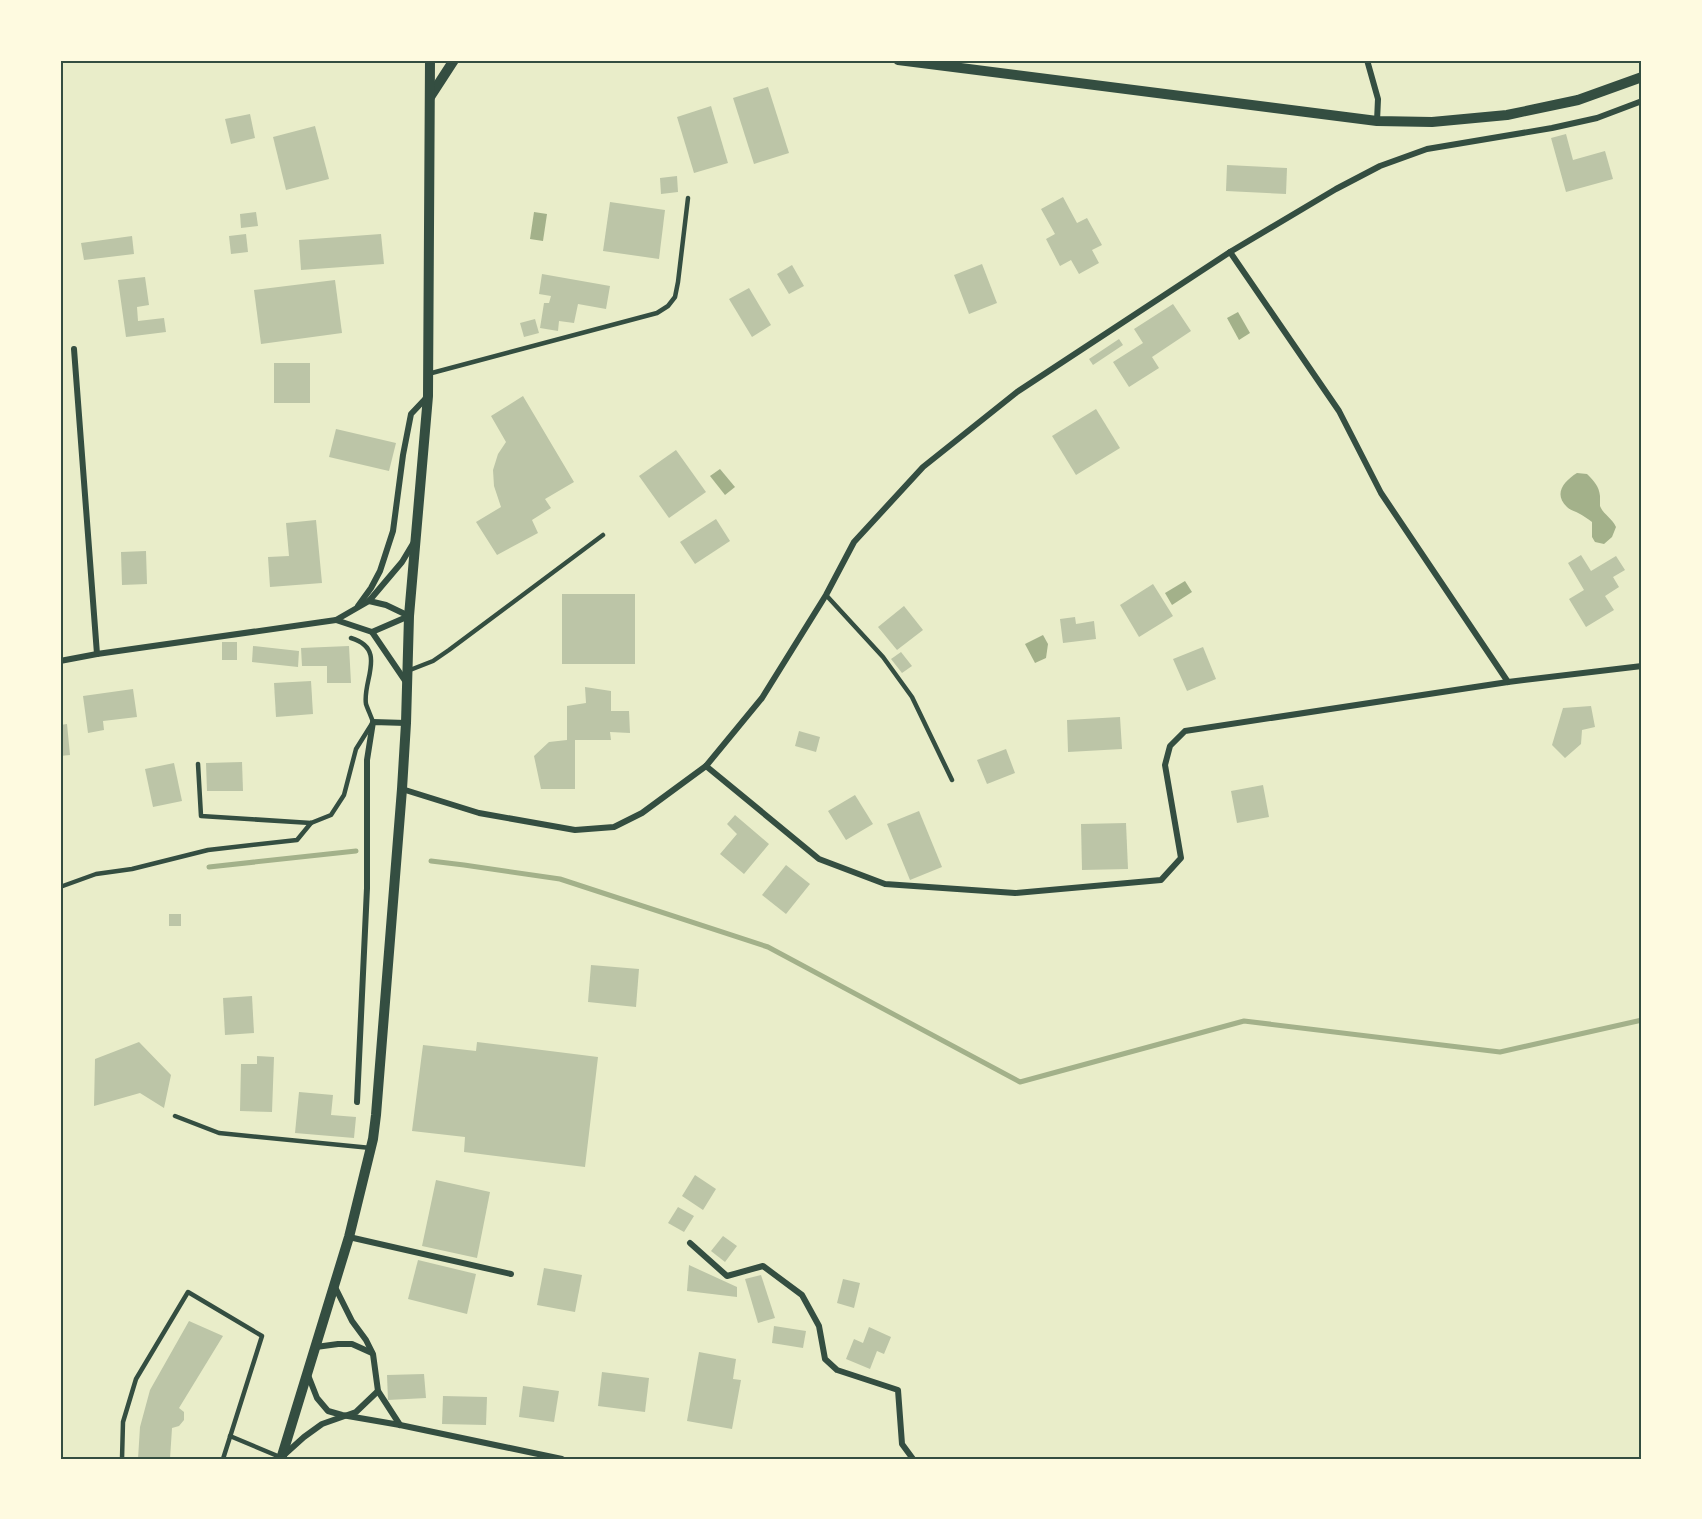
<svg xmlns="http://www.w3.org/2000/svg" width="1702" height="1519" font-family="'Open Sans',sans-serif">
	<rect width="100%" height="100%" fill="#e9edc9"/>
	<g fill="#a3b18a">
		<path d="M534,212L547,214L543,241L530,239Z"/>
		<path d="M1238,312L1250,333L1239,340L1227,318Z"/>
		<path d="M720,469L735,487L725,495L710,476Z"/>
		<path d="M1577,473L1587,474C1594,481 1599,486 1600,496C1600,497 1600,505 1600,506C1603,514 1612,518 1616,527L1612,537L1604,544L1595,542L1592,537V522C1588,519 1584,516 1580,514C1575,511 1571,511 1567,507C1553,494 1564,481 1577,473Z"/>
		<path d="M1185,581L1192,592L1172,605L1165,593Z"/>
		<path d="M1043,635L1048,644L1046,658L1035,663L1025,644Z"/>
	</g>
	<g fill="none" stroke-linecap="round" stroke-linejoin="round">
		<g stroke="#a3b18a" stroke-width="5">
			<path d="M431,861L464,865L560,879L768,947L1020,1082L1244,1021L1500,1052L1642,1020"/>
			<path d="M209,867L356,851"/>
		</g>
	</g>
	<g fill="#bcc5a7">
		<path d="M768,87L789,153L754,164L733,98Z"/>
		<path d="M711,106L728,163L694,173L677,117Z"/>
		<path d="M250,114L255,138L231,144L225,119Z"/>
		<path d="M315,126L329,179L286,190L273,137Z"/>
		<path d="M1566,134L1573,160L1605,151L1613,179L1566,192L1551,138Z"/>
		<path d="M1227,165L1287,168L1286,194L1226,191Z"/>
		<path d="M677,176L678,192L661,194L660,178Z"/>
		<path d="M1063,197L1077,223L1087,218L1102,245L1092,250L1099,263L1079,274L1071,260L1060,266L1046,239L1055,234L1041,209Z"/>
		<path d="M610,202L665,210L659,259L603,251Z"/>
		<path d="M256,212L258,226L241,228L240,214Z"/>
		<path d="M246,234L248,252L231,254L229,236Z"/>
		<path d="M381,234L384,264L301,270L299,240Z"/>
		<path d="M132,236L134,254L84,260L81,243Z"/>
		<path d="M982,264L997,303L969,314L954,275Z"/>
		<path d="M792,265L804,286L789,294L777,274Z"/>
		<path d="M542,274L610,286L606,309L578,304L574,323L559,321L558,331L540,328L544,303H549L551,296L539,294Z"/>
		<path d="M145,277L149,305L137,307L138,321L164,318L166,332L126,337L118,280Z"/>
		<path d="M335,280L342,333L261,344L254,290Z"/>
		<path d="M749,288L771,325L752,337L729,299Z"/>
		<path d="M1173,304L1191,331L1152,357L1159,368L1129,387L1113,362L1143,343L1134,329Z"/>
		<path d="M535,319L539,333L524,337L520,323Z"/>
		<path d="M1119,339L1123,345L1093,365L1089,359Z"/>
		<rect x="274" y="363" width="36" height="40"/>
		<path d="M523,396L574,482L545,499L551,508L532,520L538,533L497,555L476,522L501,507L494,486L493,470L498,454L506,442L491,416Z"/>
		<path d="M1096,409L1120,448L1076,475L1052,436Z"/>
		<path d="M336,429L396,443L389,471L329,457Z"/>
		<path d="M676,450L706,492L669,518L639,476Z"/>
		<path d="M716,519L730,541L695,564L680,542Z"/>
		<path d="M316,520L322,583L270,587L268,557L289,556L286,523Z"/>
		<path d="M146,551L147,584L122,585L121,552Z"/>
		<path d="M1581,555L1591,571L1616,556L1625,570L1613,577L1619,587L1605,596L1614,610L1586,627L1569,599L1584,590L1568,563Z"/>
		<path d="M1153,584L1173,616L1139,637L1120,605Z"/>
		<rect x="562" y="594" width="73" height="70"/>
		<path d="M904,606L923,630L897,650L878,627Z"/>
		<path d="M1075,617L1076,624L1094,621L1096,639L1063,643L1060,619Z"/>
		<rect x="222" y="642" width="15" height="18"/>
		<path d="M253,646L299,651L298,667L252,662Z"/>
		<path d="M349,646L351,683H327V666H302L301,648Z"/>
		<path d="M1203,647L1216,679L1187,691L1173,659Z"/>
		<path d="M901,652L912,666L902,673L891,659Z"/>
		<path d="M311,681L313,714L276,717L274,683Z"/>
		<path d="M585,687L611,691V711H629L630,733L610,732L611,740H575V789H541L534,756L549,742L567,740V706L586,703Z"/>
		<path d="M133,689L137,717L103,721L104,730L88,733L83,696Z"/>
		<path d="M1591,706L1595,727L1582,730L1581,744L1565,758L1552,745L1563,708Z"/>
		<path d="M1120,717L1122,749L1068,752L1067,720Z"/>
		<path d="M67,724L70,755L60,756V725Z"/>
		<path d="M799,731L820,737L816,752L795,746Z"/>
		<path d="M1006,749L1015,773L987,784L977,760Z"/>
		<path d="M242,762L243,791H207L206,763Z"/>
		<path d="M174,763L182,801L153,807L145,769Z"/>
		<path d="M1263,785L1269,817L1237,823L1231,791Z"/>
		<path d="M855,795L873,824L846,840L828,811Z"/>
		<path d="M919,811L942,867L910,880L887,824Z"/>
		<path d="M735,815L769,844L744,874L720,854L737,834L727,824Z"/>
		<path d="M1126,823L1128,869L1082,870L1081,824Z"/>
		<path d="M786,865L810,884L786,914L762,895Z"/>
		<rect x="169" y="914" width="12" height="12"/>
		<path d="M591,965L639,969L636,1007L588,1002Z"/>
		<path d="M252,996L254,1033L225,1035L223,998Z"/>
		<path d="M139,1042L171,1075L164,1108L140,1093L94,1106L95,1059Z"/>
		<path d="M477,1042L598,1057L585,1167L464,1152L465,1137L412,1131L423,1045L476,1051Z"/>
		<path d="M257,1056L274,1057L272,1112L240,1111L241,1064H257Z"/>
		<path d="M299,1092L333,1095L331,1115L356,1117L354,1138L295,1133Z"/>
		<path d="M695,1175L716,1189L703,1210L682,1196Z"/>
		<path d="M436,1180L490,1192L477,1258L422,1246Z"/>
		<path d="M678,1207L694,1216L684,1232L668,1223Z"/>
		<path d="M723,1236L737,1246L725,1262L711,1251Z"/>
		<path d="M418,1260L476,1274L467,1314L408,1299Z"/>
		<path d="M689,1265L737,1287V1297L687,1291Z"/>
		<path d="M544,1268L582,1275L575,1312L537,1305Z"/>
		<path d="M761,1275L775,1318L758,1323L745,1279Z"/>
		<path d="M843,1279L860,1283L854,1308L837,1303Z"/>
		<path d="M189,1321L223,1336L179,1408L184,1412V1420L179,1426L172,1428L170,1459H138L140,1427L150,1390Z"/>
		<path d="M774,1326L806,1331L803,1348L772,1343Z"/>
		<path d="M869,1327L891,1337L884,1354L877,1351L870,1369L846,1359L854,1339L863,1343Z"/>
		<path d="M699,1352L736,1359L733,1379L741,1380L732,1429L687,1421Z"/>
		<path d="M602,1372L649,1378L645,1412L598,1406Z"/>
		<path d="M424,1374L426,1398L388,1400L387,1375Z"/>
		<path d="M523,1386L559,1391L554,1422L519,1417Z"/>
		<path d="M443,1396L487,1397L486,1425L442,1424Z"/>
	</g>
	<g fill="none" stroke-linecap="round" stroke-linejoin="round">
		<g stroke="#344e41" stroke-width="4.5">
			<path d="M428,374L657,313L668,306L675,297L678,282L688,198"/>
			<path d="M826,595L883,657L912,697L952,780"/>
			<path d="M410,670L433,661L449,650L603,535"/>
			<path d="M198,764L201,816L311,823L331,815L344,795L356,749L373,722C371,716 368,710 366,704C362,681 388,649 351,638"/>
			<path d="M60,887L96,874L132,869L208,850L297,840L311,823"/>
			<path d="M175,1116L219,1133L371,1148"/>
			<path d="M230,1436L280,1457"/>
			<path d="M122,1459L123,1422L136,1379L188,1292L262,1336L223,1459"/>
		</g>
		<g stroke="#344e41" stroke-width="6">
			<path d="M1367,60L1378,99L1377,121"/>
			<path d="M1230,252L1339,411L1381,493L1508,682"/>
			<path d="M74,349L97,654"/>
			<path d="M369,601L386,605L409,616"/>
			<path d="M358,606L371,588L380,571L393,531L403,455L411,414L428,396"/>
			<path d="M336,620L372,632L406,682"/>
			<path d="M372,632L409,616"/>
			<path d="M60,661L97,654L336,620L369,601L402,562L414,542"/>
			<path d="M706,766L819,859L885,884L1015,893L1161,880L1181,858L1165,765L1170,746L1185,731L1508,682L1642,666"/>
			<path d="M402,789L479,813L575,830L614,827L642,813L706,766L762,698L826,595L854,542L923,467L1017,392L1230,252L1336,189L1380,166L1427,149L1552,128L1597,118L1642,101"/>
			<path d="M357,1102L367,888V760L373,722L406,723"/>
			<path d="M349,1237L511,1274"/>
			<path d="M690,1243L727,1276L763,1266L802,1295L819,1326L825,1359L837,1370L898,1390L902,1444L913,1459"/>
			<path d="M335,1287L352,1321L366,1340L373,1354L378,1391L400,1425"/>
			<path d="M316,1347L338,1344H352L372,1353"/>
			<path d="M308,1375L317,1398L328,1411L342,1415L400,1425L562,1459"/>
			<path d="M284,1455L304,1437L322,1424L356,1412L378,1391"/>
		</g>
		<g stroke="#344e41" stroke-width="10">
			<path d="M898,60L1377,121L1432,122L1507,115L1578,100L1642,77"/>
			<path d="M430,97L454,60"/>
			<path d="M281,1459L349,1237L373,1139L376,1115L402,789L406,723L409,616L428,396L430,60"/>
		</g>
	</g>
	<rect width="1702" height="1519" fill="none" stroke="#fefae0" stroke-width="123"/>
	<rect x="62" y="62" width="1578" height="1396" fill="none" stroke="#344e41" stroke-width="2"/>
</svg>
